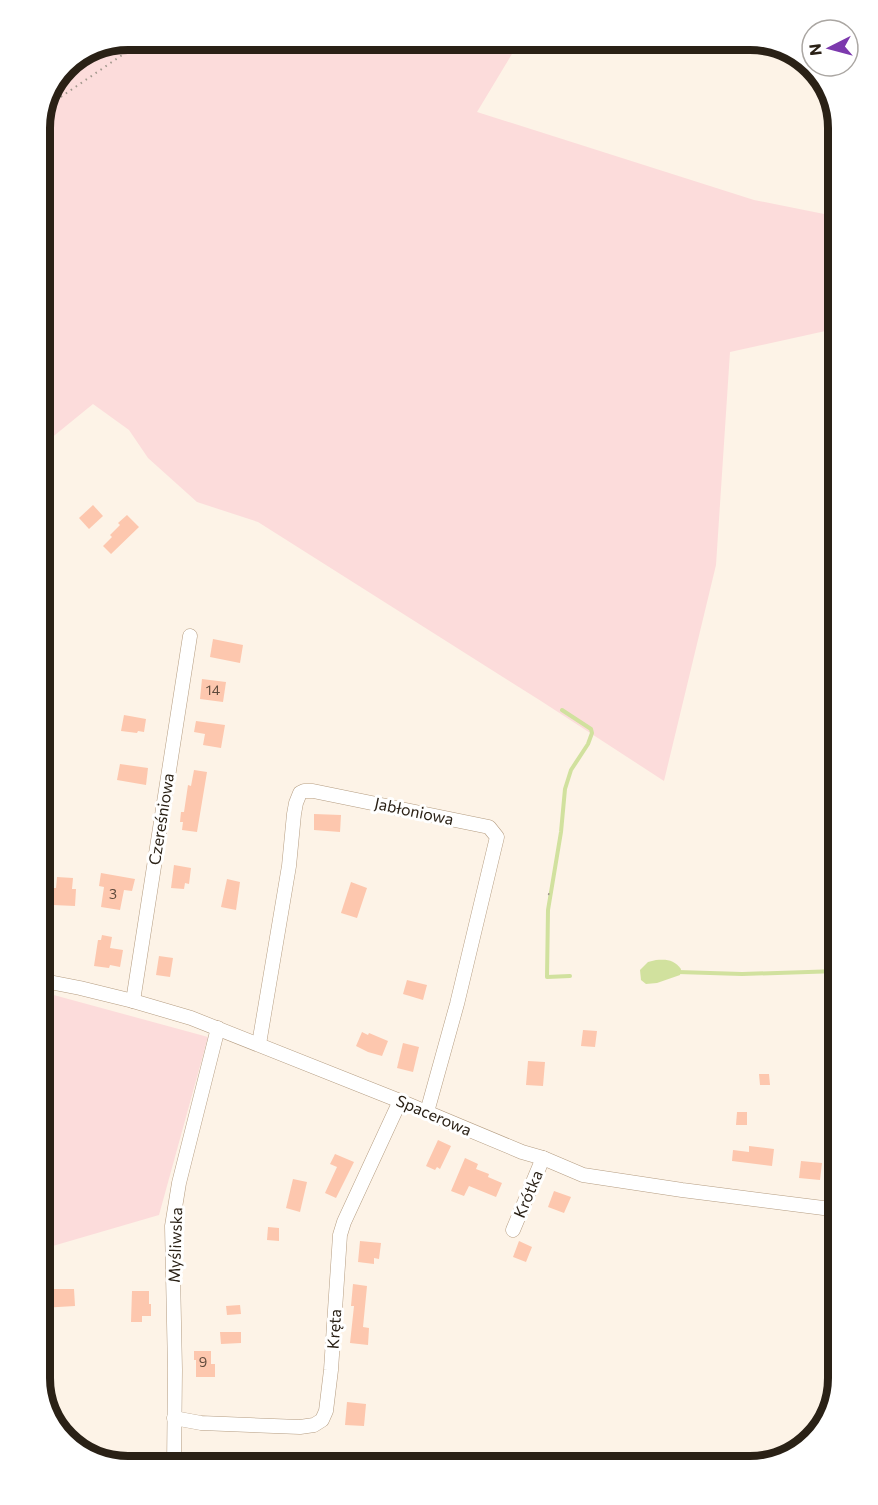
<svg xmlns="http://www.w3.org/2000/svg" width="878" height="1505" font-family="Commissioner,sans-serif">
	<rect width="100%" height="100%" fill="#fdf3e7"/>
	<g fill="#fcdcdb">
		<path d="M127,39H521L477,112L754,200L839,217V328L730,352L716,565L664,781L541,701L258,522L197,502L148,458L129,430L93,404L39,448V122L65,65Z"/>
		<path d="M39,991L208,1037L159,1215L39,1250V1153L49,1083L39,1084Z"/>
	</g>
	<path fill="#d1e19e" d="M656,960C668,959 674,960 681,969L680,975L657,983L646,984L641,980L640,970L648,962Z"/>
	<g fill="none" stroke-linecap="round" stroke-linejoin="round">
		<g stroke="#d1e19e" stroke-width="4">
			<path d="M562,710L591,729L592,733L588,744L571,770L565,789L561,832L548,910L547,977L570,976"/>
			<path d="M678,972L742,974L839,971"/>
		</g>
	</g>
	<g fill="#fdc7ae">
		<path d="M93,505L103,516L89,529L79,518Z"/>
		<path d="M127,515L139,527L111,554L103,546L112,537L110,535L120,525L118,523Z"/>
		<path d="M213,639L243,645L240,663L210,657Z"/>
		<path d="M202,679L226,682L223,702L200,699Z"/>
		<path d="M124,715L146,719L144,732L138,731L137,733L121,731Z"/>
		<path d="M196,721L225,725L221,748L203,745L205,734L194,732Z"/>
		<path d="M120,764L148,768L146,785L117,780Z"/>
		<path d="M194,770L207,772L197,832L182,830L183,822H180L181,812H184L188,785L191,786Z"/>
		<path d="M314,814L341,815L340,832L314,830Z"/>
		<path d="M174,865L191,868L189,884L185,883L184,889L171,888Z"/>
		<path d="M101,873L135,879L132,891L124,890L120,910L101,907L104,887L99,886Z"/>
		<path d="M57,877L73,878L72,889H76L75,906L53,905L54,888H56Z"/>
		<path d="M227,879L240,882L236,910L221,907Z"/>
		<path d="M351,882L367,888L357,918L341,913Z"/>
		<path d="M102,935L112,937L110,948L123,950L120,967L110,965L109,968L94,966L98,940H101Z"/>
		<path d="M159,956L173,958L170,977L156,975Z"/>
		<path d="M407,980L427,985L423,1000L403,994Z"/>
		<path d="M583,1030L597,1031L595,1047L581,1046Z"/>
		<path d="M362,1032L368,1035L369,1033L388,1041L382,1056L368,1052L356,1046Z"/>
		<path d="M403,1043L419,1047L413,1072L397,1068Z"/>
		<path d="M528,1061L545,1062L543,1086L526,1085Z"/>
		<path d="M759,1074H769L770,1085H760Z"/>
		<path d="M737,1112H747V1125H736Z"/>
		<path d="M438,1140L451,1146L440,1169L437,1167L435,1170L426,1166Z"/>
		<path d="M749,1146L774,1149L772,1166L732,1161L733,1150L749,1152Z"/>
		<path d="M335,1154L354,1162L336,1198L325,1193L337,1167L330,1164Z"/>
		<path d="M465,1158L478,1164L476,1169L489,1174L488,1177L502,1183L496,1197L469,1186L464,1196L451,1191Z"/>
		<path d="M801,1161L822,1163L820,1180L799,1178Z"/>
		<path d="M293,1179L307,1182L300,1212L286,1208Z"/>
		<path d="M554,1191L571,1197L564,1213L548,1207Z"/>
		<path d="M268,1227L279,1228V1241L267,1240Z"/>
		<path d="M360,1241L381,1243L379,1259L374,1258V1264L358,1262Z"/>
		<path d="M519,1241L532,1247L526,1262L513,1257Z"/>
		<path d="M353,1284L367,1286L363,1327L369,1328L368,1345L350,1343L354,1306H351Z"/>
		<path d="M42,1289H74L75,1306L41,1308L40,1294L42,1293Z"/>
		<path d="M132,1291H149V1304H151V1316H142V1322H131Z"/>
		<path d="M240,1305L241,1314L227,1315L226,1306Z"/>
		<path d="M220,1332H241V1343L221,1344Z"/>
		<path d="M194,1351H211V1364H215V1377H196V1360H194Z"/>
		<path d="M347,1402L366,1404L364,1426L345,1425Z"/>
	</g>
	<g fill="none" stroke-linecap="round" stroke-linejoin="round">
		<g stroke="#b59d82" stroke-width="15">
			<g id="minor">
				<path d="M39,832L42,788L39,775"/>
				<path d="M39,980L80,988L133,1001L191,1018L400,1101L522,1152L543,1158L583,1175L682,1190L839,1210"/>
				<path d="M133,1001L190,636"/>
				<path d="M259,1044L289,866L294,814L296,803L300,793L304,791H313L489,827L497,837L457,1004L427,1112"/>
				<path d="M513,1230L543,1158"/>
				<path d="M174,1418L201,1423L300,1427L314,1425L322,1420L326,1411L331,1370L340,1235L344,1222L400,1101"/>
				<path d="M174,1466L175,1370L172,1226L179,1183L218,1028"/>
			</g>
		</g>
		<g stroke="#a2988d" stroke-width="2" stroke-dasharray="1.5 4.5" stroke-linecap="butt">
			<path d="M46,107L131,49L178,39"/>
			<path d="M548,894L553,895"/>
		</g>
		<use href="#minor" stroke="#fff" stroke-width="14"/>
	</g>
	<g text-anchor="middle" stroke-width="6" stroke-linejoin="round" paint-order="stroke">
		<g font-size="14" fill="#5f4a3c">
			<text x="213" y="695">14</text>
			<text x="113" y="899">3</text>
			<text x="203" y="1367">9</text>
		</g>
		<g font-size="16" fill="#2a2116" stroke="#fff">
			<text transform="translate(414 811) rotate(12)" y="6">Jabłoniowa</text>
			<text transform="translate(161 819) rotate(-81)" y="6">Czereśniowa</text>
			<text transform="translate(434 1115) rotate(23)" y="6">Spacerowa</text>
			<text transform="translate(528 1194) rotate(-67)" y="6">Krótka</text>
			<text transform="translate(175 1245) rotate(-88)" y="6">Myśliwska</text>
			<text transform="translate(334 1329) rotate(-86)" y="6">Kręta</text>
		</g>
	</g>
	<path d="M0 0H878V1505H0ZM128 50H750A78 78 0 0 1 828 128V1378A78 78 0 0 1 750 1456H128A78 78 0 0 1 50 1378V128A78 78 0 0 1 128 50Z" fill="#fff" fill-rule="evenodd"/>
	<path fill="none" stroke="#2a2116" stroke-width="8" d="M128 50H750A78 78 0 0 1 828 128V1378A78 78 0 0 1 750 1456H128A78 78 0 0 1 50 1378V128A78 78 0 0 1 128 50Z"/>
	<g transform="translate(830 48) rotate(264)"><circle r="28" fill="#ffffff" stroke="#aaa6a2" stroke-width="1.5"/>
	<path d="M0-4.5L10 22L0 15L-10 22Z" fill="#7c39ad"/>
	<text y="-9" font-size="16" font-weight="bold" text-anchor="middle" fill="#2a2116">N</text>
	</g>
</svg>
